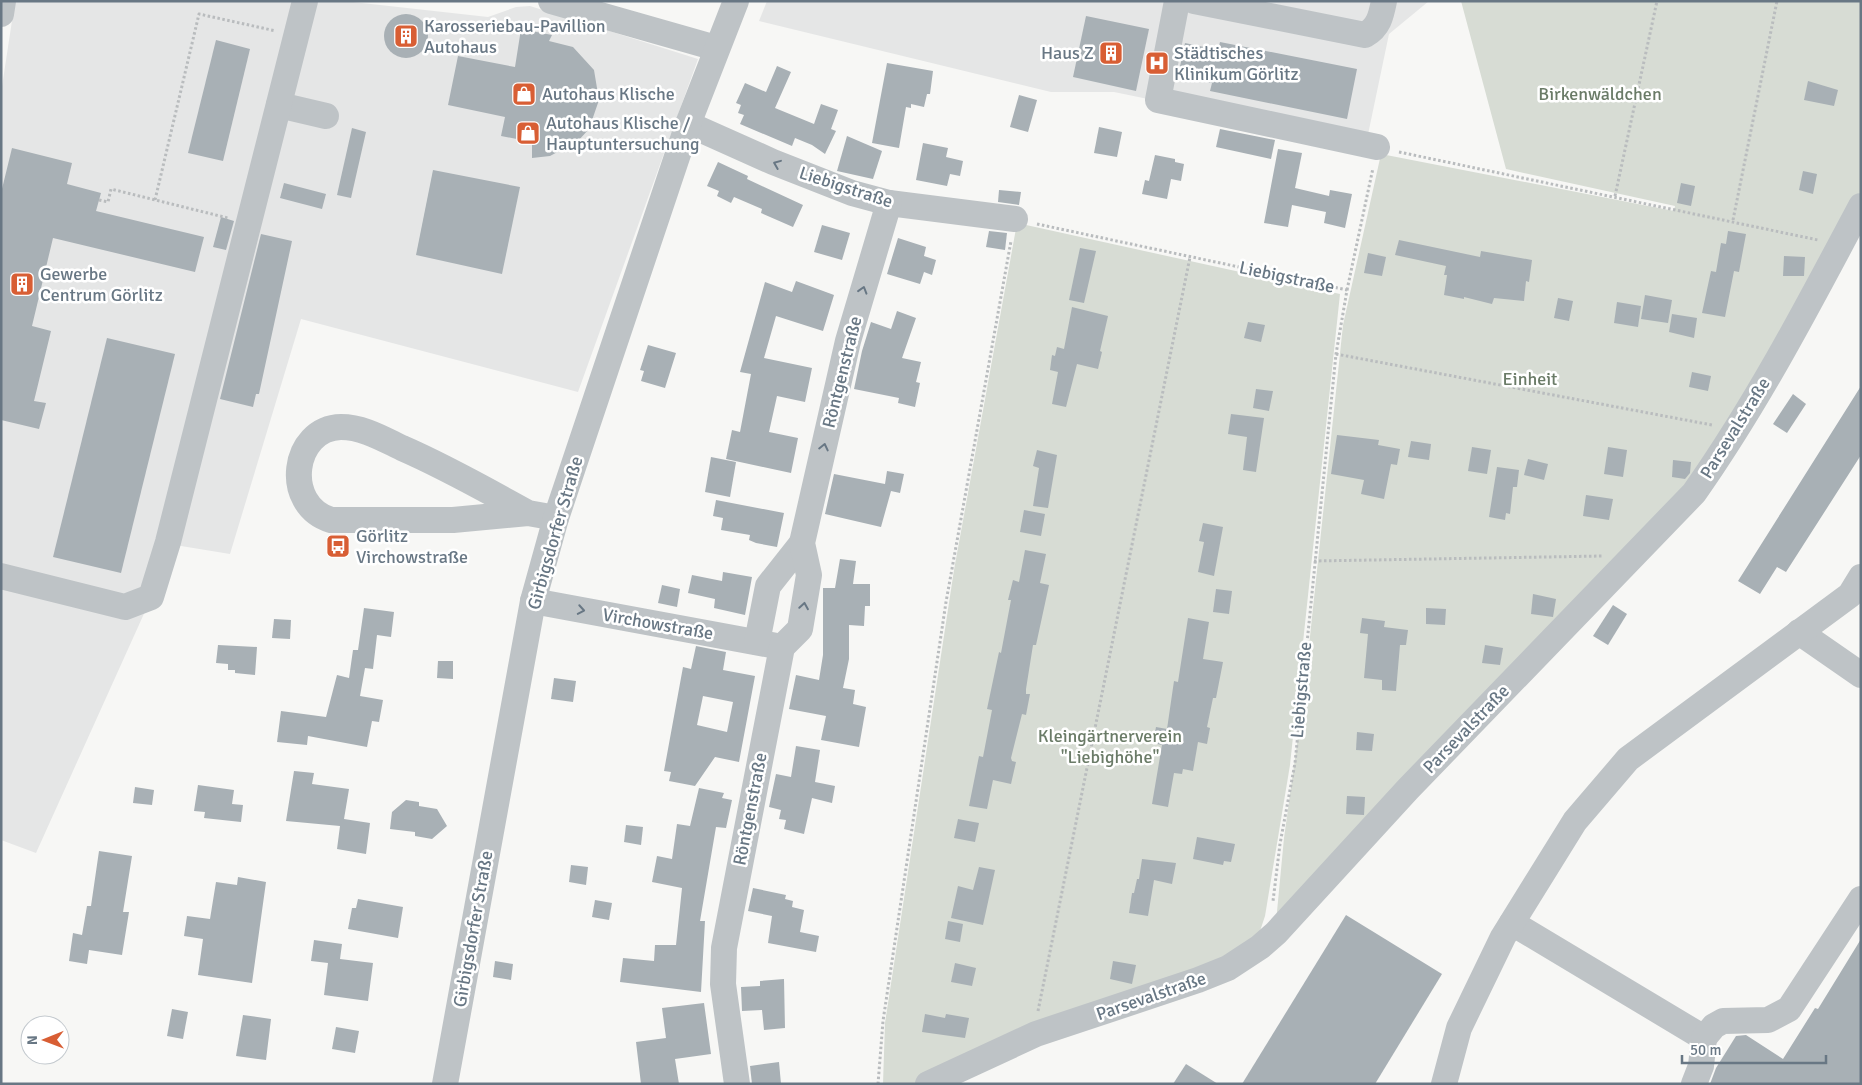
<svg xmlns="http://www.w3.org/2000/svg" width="1862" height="1085" font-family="Signika,sans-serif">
	<rect width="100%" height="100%" fill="#f7f7f5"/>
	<g fill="#e5e6e6">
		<path d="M15,1H344L488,17L516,7L530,6L698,59L578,392L301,319L230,554L175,545L36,853L1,840V93Z"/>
		<path d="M767,1H1429L1389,34L1366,144L1114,92H1051L759,21Z"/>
	</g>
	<g fill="#d7dcd4">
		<path d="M1461,1H1861V191L1705,470L1276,922L1284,838L1304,693L1343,325L1381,154L1674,211L1675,206L1506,169Z"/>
		<path d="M1017,223L1340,294L1290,765L1265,916L1258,937L1218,964L918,1084H883L885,1023L954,570Z"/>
	</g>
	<g fill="#a8b0b5" fill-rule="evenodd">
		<circle cx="406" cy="36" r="22"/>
		<path d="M1086,16L1149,29L1136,91L1073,77Z"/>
		<path d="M521,29L552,35L549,41L573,47L594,70L599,100L589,129L578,141L550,156L532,158V142L501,136L505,117L448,105L458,56L515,67Z"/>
		<path d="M216,40L250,49L223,161L188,153Z"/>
		<path d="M1220,42L1357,69L1347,119L1210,91L1212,83L1178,76L1185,43L1218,50Z"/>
		<path d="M887,63L933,71L930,94H927L924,107L911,104V108L906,107L899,148L872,143Z"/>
		<path d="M777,66L791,72L775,108L814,124L821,104L838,110L831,129L836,131L825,154L812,145L795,138L792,146L740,124L744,115L738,113L741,105L736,103L745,83L766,92Z"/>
		<path d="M1808,81L1838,90L1834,106L1804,100Z"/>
		<path d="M1019,95L1037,100L1028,132L1010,127Z"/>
		<path d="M1099,127L1122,132L1117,157L1094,153Z"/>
		<path d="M352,128L366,132L351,198L337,195Z"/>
		<path d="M1220,129L1275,140L1271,159L1216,147Z"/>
		<path d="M847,136L882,151L873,179L837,171Z"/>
		<path d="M923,143L948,148L946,157L963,161L960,176L950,174L947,186L916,180Z"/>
		<path d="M12,148L72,163L67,184L101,193L96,211L204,237L195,272L53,238L32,326L51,331L34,401L46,403L39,429L1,420V193Z"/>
		<path d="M1278,149L1302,153L1295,188L1329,196L1330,190L1352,194L1345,228L1324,223L1326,212L1292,205L1288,227L1264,223Z"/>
		<path d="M1155,155L1175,159V162L1184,164L1181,181L1171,179L1167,199L1142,194L1145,180L1149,181Z"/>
		<path d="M718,162L748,176L747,179L803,205L793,227L761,213L762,209L734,197L731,203L717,196L719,191L707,186Z"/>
		<path d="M433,170L520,187L502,274L416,255Z"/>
		<path d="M1803,171L1817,174L1813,194L1799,190Z"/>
		<path d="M284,183L326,194L322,209L280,198Z"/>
		<path d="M1681,183L1695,186L1691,206L1677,203Z"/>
		<path d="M999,190L1021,192L1019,205L998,202Z"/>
		<path d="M221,217L234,221L226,250L213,247Z"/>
		<path d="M822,225L850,233L842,260L814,252Z"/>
		<path d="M989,231L1007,233L1005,250L986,247Z"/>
		<path d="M1728,231L1746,234L1739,272L1734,271L1725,317L1702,313L1711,271L1716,272L1721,243L1726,244Z"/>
		<path d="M261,234L292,241L259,394H256L253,407L220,399Z"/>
		<path d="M898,238L926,247L924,256L936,260L932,275L924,272L920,284L887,274Z"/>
		<path d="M1399,240L1480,257L1481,251L1532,260L1529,282L1526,281L1524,301L1494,298L1492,304L1464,297V299L1444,295L1447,275H1444L1446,266L1395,255Z"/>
		<path d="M1080,248L1096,251L1084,303L1069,300Z"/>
		<path d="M1368,253L1386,257L1382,276L1364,273Z"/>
		<path d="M1784,256L1805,257L1804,276H1783Z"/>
		<path d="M796,281L834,295L823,331L776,316L764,358L812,368L805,402L777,396L769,432L798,438L791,473L726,459L732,430L740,432L751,374L740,372L765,282L792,292Z"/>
		<path d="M1645,295L1672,300L1668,323L1641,319Z"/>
		<path d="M1558,298L1573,301L1569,321L1554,318Z"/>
		<path d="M1617,302L1641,306L1638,327L1614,323Z"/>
		<path d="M1072,307L1108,316L1100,351L1102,352L1098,369L1077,364L1066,407L1052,404L1058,372L1050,370L1052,355L1055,356L1057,347L1064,349Z"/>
		<path d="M897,311L916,318L902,358L921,362L916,382L920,383L915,407L898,403L899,398L854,389L862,351L871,322L891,329Z"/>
		<path d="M1672,314L1697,318L1694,338L1669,332Z"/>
		<path d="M1248,322L1265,325L1261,342L1244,338Z"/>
		<path d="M107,338L175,354L121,573L53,557Z"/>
		<path d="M648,345L676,353L665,388L641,381L644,371L640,370Z"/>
		<path d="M1692,372L1711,376L1708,391L1689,387Z"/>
		<path d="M1861,386V455L1786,572L1777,567L1760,594L1738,581Z"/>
		<path d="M1256,389L1273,391L1269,411L1253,408Z"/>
		<path d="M1793,394L1806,404L1787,433L1773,424Z"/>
		<path d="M1231,414L1264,418L1256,472L1243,470L1247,437L1228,434Z"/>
		<path d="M1337,435L1379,440L1378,445L1400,449L1397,465L1391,464L1384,499L1361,494L1364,480L1331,474Z"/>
		<path d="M1411,441L1431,444L1429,460L1408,457Z"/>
		<path d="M1472,447L1491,450L1487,474L1468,471Z"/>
		<path d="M1608,447L1627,450L1623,477L1604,474Z"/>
		<path d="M1037,450L1057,455L1048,508L1033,506L1039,468L1033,466Z"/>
		<path d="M711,457L736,462L730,497L705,492Z"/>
		<path d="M1528,459L1548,464L1544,480L1524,475Z"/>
		<path d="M1673,460L1691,462L1690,473L1685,479L1672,477Z"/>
		<path d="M1497,467L1519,470L1517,487H1513L1510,514L1506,513L1505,520L1489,517Z"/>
		<path d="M887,471L904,474L900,493L891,491L881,527L825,514L834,474L885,484Z"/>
		<path d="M1586,495L1613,499L1609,520L1583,516Z"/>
		<path d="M716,500L784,513L777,547L756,543L749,540L750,535L721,530L723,518L713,516Z"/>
		<path d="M1024,510L1045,514L1041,536L1020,532Z"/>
		<path d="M1203,523L1223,527L1214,576L1198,572L1204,542L1199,541Z"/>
		<path d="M1025,550L1046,554L1040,583L1049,585L1036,645H1033L1026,689V694H1030L1026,715L1022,714L1011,758L1012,761L1016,762L1011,784L993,780L987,809L969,806L979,756L983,757L992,710L987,709L999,652L1001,653L1011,600H1008L1013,580L1019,582Z"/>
		<path d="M840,559L856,561L853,584H870V606H865L864,626L849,625V659L843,688L855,690L853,704L866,707L859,747L821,740L826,716L789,709L796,675L819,680L823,655V588H835Z"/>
		<path d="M723,572L752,577L745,615L714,608L715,599L688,593L692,575L722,581Z"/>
		<path d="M662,585L680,589L677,607L658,603Z"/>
		<path d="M1216,589L1232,591L1229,614L1213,612Z"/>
		<path d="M1533,594L1556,599L1553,617L1531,614Z"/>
		<path d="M1613,605L1627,614L1608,645L1593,636Z"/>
		<path d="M364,608L394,612L391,637L377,635L373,669L365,668L360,696L383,700L379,722L372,721L367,747L308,736L307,745L277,742L281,711L326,717L337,675L349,678L353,650H358Z"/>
		<path d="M1426,608L1446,609L1445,625L1426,624Z"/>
		<path d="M1188,618L1209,622L1203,659L1223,662L1216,698H1213L1207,727L1210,728L1207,744L1198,742L1193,771L1183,769L1182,774L1174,773L1168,807L1152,804L1162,745L1153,743L1156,727L1167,729L1174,681L1178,682Z"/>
		<path d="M1362,618L1385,621L1384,627L1408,630L1406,645H1400L1396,691L1382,690V680L1364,678L1368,634L1360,633Z"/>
		<path d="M274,619L291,620L290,639L272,638Z"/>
		<path d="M218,645L257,647L255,675L235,673V670H228V664L216,663Z"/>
		<path d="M1485,645L1503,648L1500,665L1482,663Z"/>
		<path d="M696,646L726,652L723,670L755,676L739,762L715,757L695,786L669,781L671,772L664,771L683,667L691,669ZM703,696L733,702L727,732L697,725Z"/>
		<path d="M438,661H453V679L437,678Z"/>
		<path d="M554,678L576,681L573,702L551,699Z"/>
		<path d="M1357,732L1374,734L1372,751L1356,750Z"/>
		<path d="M796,746L820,750L815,782L835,786L832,803L812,798L804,834L784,829L786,820L779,819L781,810L769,807L776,774L791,777Z"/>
		<path d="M294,771L314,773L312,784L349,789L344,819L370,823L366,854L337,849L340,826L286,821Z"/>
		<path d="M198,785L234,790L232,804L243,805L241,822L204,818L205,812L194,811Z"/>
		<path d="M135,787L154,790L152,805L133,803Z"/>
		<path d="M699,788L724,793L722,798L732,800L726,828L716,827L700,921H705L701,992L620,982L623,958L654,961L655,945H676L682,888L652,882L657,856L672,859L677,824L690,826Z"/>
		<path d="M1347,796L1365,797L1364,815L1346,814Z"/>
		<path d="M406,800L419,802V806L437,809L447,826L432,839L415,836V832L390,829L392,812Z"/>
		<path d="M958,819L979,823L975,842L954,838Z"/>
		<path d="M626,825L643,827L641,845L624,842Z"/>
		<path d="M1197,837L1235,844L1231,862L1224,861L1223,865L1193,859Z"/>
		<path d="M99,851L132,856L123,912H129L122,955L89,950L87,964L69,961L73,933L82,935L87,906H91Z"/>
		<path d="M1142,859L1176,863L1172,884L1154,880L1148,916L1129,913L1132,893H1134L1137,879H1139Z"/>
		<path d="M571,865L588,867L586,885L569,882Z"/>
		<path d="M979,867L995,870L983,925L951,918L958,886L973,890Z"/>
		<path d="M238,877L266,882L252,983L198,975L203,939L184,936L187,916L210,919L216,882L237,885Z"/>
		<path d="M753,888L786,895L785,899L793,901L792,907L804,910L800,932L819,936L816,952L768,943L772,916L748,911Z"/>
		<path d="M358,899L403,907L398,938L348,929L352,908H356Z"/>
		<path d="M595,900L612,903L609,920L592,917Z"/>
		<path d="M1346,915L1442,974L1375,1084H1242Z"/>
		<path d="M948,921L963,924L960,942L945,939Z"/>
		<path d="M1861,939V1084H1710L1716,1068L1736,1036L1746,1035L1783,1059L1815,1008L1818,1009Z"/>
		<path d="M314,940L342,944L340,959L373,963L368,1001L324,995L328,963L311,961Z"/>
		<path d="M495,961L513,964L511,980L493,977Z"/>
		<path d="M1113,961L1136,965L1132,984L1110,979Z"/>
		<path d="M955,963L976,968L972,986L951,982Z"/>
		<path d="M784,979L785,1028L764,1030L762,1010L742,1011L741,987L760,986V981Z"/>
		<path d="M704,1003L711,1054L675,1059L679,1084H641L636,1042L666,1038L662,1008Z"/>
		<path d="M172,1009L188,1012L183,1039L167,1036Z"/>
		<path d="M925,1014L945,1018L946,1014L969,1018L965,1038L922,1032Z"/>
		<path d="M243,1015L271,1019L266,1060L236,1056Z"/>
		<path d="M336,1027L359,1031L355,1053L332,1049Z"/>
		<path d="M779,1062L781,1084H752L750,1066Z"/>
		<path d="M1186,1064L1218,1084H1173Z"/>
	</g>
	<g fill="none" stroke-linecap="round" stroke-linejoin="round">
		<g stroke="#b9bcbe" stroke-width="3" stroke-dasharray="2.5 2.5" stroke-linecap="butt">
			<path d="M1399,152L1818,240"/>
			<path d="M1615,196L1657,1"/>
			<path d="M99,200L108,202L111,189L228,218"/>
			<path d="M155,200L199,14L276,31"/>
			<path d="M1733,220L1777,1"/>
			<path d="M1037,224L1347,290L1336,354L1295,763L1280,844L1273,901"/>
			<path d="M1347,290L1373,168"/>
			<path d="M1336,354L1712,425"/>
			<path d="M1314,561L1603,556"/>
			<path d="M1038,1011L1190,257"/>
			<path d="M878,1084L883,1021L946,602L1011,241"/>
		</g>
		<g stroke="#bec3c6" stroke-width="26">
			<path d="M551,1L716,48"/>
			<path d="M1177,1L1158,100L1377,147"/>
			<path d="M1194,1L1365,35C1379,27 1381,16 1384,1"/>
			<path d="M1,14L3,1"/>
			<path d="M279,105L326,116"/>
			<path d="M688,124L773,162L852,193L889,203L1015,219"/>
			<path d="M528,513C486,490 446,467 402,448C383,439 363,427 341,427C292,428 282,505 331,520H453L528,513L556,518"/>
			<path d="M1,576L125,607L151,597L168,542L305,1"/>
			<path d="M533,601L782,647"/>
			<path d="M1799,632L1861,675"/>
			<path d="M757,642L768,586L802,543"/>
			<path d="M1512,923L1704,1038L1701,1066L1694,1084"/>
			<path d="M1704,1038L1714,1026L1723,1021L1768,1020L1789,1009L1861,899"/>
			<path d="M445,1084L533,601L556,518L688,124L736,1"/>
			<path d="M737,1084L723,984L724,948L782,647L800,629L809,575L802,543L848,341L889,203"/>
			<path d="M928,1084L1036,1034L1198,980L1228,968L1260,947L1276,933L1408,789L1694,493C1758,402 1809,304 1861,206"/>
			<path d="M1444,1084L1459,1028L1503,937L1575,821L1628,759L1850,595L1861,577"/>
		</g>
	</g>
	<defs><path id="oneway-chevron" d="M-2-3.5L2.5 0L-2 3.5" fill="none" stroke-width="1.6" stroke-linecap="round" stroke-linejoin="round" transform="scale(1.25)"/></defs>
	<g stroke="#687784">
		<use href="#oneway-chevron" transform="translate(777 164) rotate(-158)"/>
		<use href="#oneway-chevron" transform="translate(863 290) rotate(-73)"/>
		<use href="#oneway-chevron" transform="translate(824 447) rotate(-77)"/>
		<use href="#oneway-chevron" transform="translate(804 606) rotate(-81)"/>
		<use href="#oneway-chevron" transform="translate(581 610) rotate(10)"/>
	</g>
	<defs>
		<g id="building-square" transform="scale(1.25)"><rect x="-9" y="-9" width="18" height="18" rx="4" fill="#d85e34" stroke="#fff"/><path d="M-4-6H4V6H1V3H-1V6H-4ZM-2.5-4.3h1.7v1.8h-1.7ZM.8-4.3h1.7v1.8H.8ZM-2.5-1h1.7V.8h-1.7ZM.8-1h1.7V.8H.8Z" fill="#fff"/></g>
		<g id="hospital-square" transform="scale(1.25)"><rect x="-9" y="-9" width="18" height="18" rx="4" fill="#d85e34" stroke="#fff"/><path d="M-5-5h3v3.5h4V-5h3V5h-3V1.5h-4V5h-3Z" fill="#fff"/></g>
		<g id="shop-square" transform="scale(1.25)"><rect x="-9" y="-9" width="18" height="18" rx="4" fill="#d85e34" stroke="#fff"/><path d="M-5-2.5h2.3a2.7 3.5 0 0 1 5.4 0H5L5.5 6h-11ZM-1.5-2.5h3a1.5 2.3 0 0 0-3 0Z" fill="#fff"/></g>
		<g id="bus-square" transform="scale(1.25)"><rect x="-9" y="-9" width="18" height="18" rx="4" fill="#d85e34" stroke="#fff"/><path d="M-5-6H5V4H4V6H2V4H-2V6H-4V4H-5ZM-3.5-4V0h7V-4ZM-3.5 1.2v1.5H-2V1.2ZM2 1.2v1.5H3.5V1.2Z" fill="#fff"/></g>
	</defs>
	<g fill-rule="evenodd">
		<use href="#building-square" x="406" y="36"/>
		<use href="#building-square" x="1111" y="53"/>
		<use href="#hospital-square" x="1157" y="63"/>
		<use href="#shop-square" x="524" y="94"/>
		<use href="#shop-square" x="528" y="133"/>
		<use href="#building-square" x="22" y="284"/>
		<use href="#bus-square" x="338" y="546"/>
	</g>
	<g text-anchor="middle" stroke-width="5" stroke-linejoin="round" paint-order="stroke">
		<g font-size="18" fill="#687784" stroke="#fff" text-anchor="start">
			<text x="424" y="32">Karosseriebau-Pavillion<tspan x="424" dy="21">Autohaus</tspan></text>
			<text x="1094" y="59" text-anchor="end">Haus Z</text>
			<text x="1174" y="59">Städtisches<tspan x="1174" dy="21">Klinikum Görlitz</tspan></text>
			<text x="542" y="100">Autohaus Klische</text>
			<text x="546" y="129">Autohaus Klische /<tspan x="546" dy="21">Hauptuntersuchung</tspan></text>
			<text x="40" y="280">Gewerbe<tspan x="40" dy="21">Centrum Görlitz</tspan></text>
			<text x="356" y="542">Görlitz<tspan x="356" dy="21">Virchowstraße</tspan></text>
		</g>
		<g font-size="18" fill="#6a7b67" stroke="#fff">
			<text x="1600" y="100">Birkenwäldchen</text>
			<text x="1530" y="385">Einheit</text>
			<text x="1110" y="742">Kleingärtnerverein<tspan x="1110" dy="21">"Liebighöhe"</tspan></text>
		</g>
		<g font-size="18" fill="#687784" stroke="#fff">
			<text transform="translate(846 187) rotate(18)" y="6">Liebigstraße</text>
			<text transform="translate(1287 277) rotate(12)" y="6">Liebigstraße</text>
			<text transform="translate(842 372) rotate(-76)" y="6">Röntgenstraße</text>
			<text transform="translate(1735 428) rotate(-58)" y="6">Parsevalstraße</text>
			<text transform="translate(555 533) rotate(-74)" y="6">Girbigsdorfer Straße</text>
			<text transform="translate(658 624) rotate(10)" y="6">Virchowstraße</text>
			<text transform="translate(1301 690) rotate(-85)" y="6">Liebigstraße</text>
			<text transform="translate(1466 729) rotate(-46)" y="6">Parsevalstraße</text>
			<text transform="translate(750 809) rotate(-79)" y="6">Röntgenstraße</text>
			<text transform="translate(473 929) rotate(-80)" y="6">Girbigsdorfer Straße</text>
			<text transform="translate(1151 996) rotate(-19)" y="6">Parsevalstraße</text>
		</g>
	</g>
	<rect width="1862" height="1085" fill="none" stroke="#687784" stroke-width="5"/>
	<g transform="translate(45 1040) rotate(269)"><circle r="24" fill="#ffffff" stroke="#c3c9ce"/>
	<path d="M0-4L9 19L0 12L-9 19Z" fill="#d85e34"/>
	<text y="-8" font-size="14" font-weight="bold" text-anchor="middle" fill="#687784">N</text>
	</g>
	<path d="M1682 1055v8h144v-8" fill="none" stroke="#687784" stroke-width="2.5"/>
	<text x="1690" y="1055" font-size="15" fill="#687784" stroke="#ffffff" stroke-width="4" paint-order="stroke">50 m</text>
</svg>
